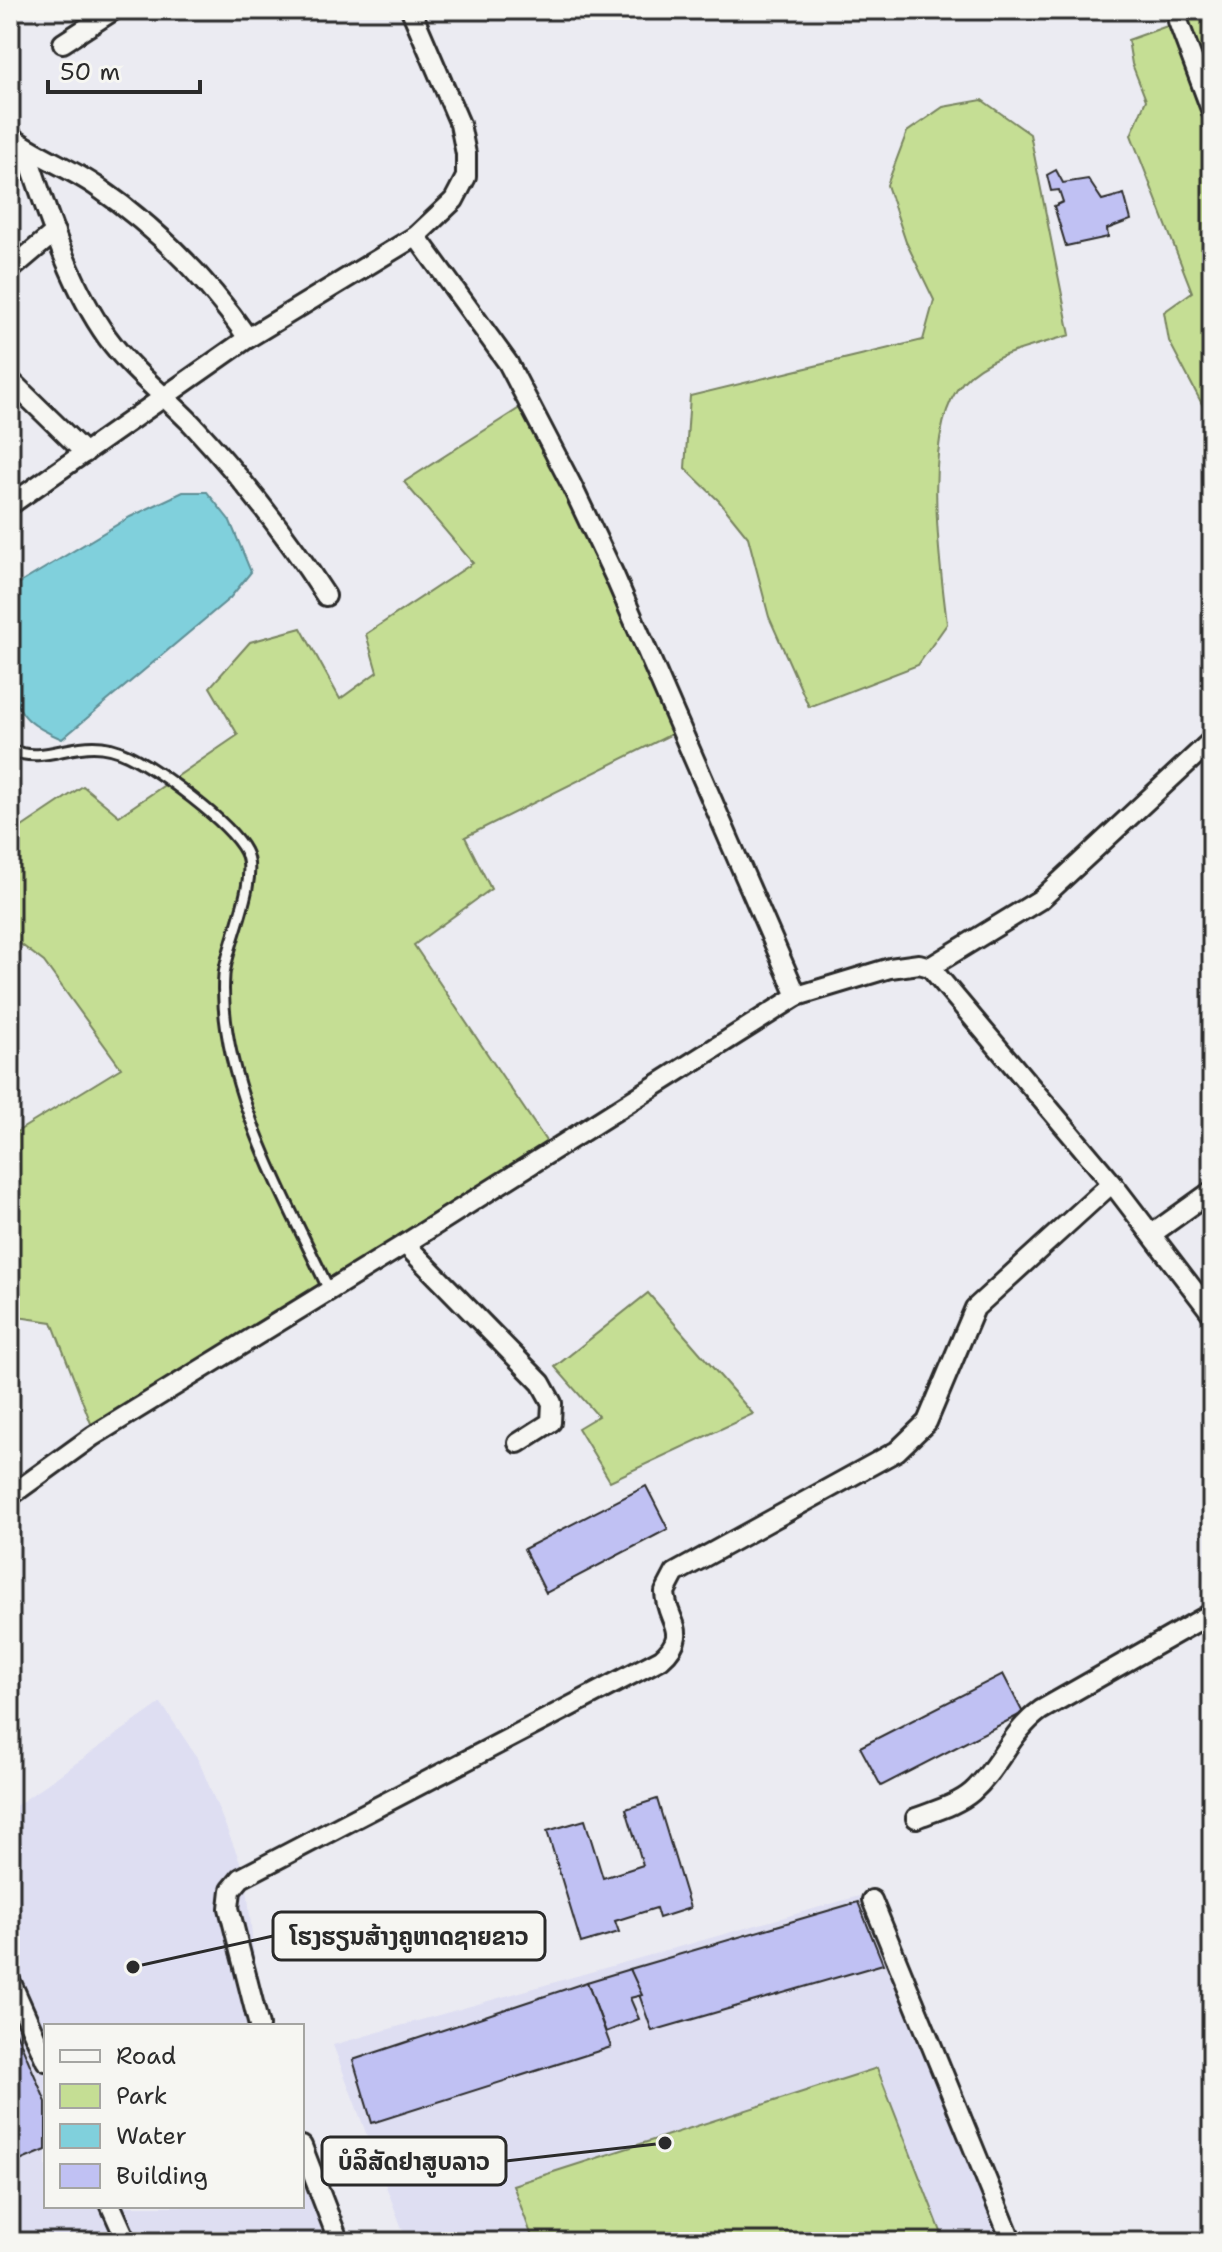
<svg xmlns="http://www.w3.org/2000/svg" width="1222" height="2252" font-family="'Shantell Sans','Noto Sans Lao',sans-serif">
	<rect width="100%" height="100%" fill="#ebebf2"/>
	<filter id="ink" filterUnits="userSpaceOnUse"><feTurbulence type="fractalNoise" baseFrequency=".0125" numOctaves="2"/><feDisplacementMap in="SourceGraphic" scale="16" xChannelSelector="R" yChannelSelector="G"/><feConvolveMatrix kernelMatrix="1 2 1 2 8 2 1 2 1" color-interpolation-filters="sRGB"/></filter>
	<g filter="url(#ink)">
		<g fill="#dedef2">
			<path d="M161,1703L198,1759L246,1876L261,2026H46V2206H302V2152L341,2242H10V1810Z"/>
			<path d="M859,1896L1000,2242H407L333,2045Z"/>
		</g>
		<g fill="#c5de94" stroke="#788460" stroke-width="2">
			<path d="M1212,10V423L1169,341L1164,312L1192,292L1131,135L1146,100L1132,64L1128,40Z"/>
			<path d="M982,100L1030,134L1070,335C1036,346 988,354 963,382C920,429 940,564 947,624L918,665L809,707L769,617L748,537L719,501L685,468L690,396L923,340L934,300L906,242L887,185L907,132L943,107Z"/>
			<path d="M529,402L680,730L465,837L491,889L414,945L548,1144L92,1426L52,1322L10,1316V1136L121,1068L44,962L10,936V835L83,786L119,816L238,735L210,687L250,642L301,628L340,699L377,672L366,634L473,563L404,482Z"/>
			<path d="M648,1293L753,1414L610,1481L578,1428L598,1416L555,1367Z"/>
			<path d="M877,2068L945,2242H534L513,2185Z"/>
		</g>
		<path fill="#80d0dc" stroke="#5e8e95" stroke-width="2" d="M183,492H207L230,521L251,572L230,598L62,739C36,728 15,717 14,686L10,683V589L130,517Z"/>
		<g fill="#c0c1f3" stroke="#2b2b2b" stroke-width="2">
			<path d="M1056,170L1063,183L1088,179L1102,200L1124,194L1131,220L1107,229L1108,237L1066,246L1054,206L1063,202L1059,190L1051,191L1047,175Z"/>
			<path d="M646,1486L668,1529L546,1593L524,1549Z"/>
			<path d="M1003,1674L1023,1713L881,1786L860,1747Z"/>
			<path d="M657,1799L690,1908L659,1918L656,1908L615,1921L619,1932L581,1943L547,1831L585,1820L603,1878L643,1865L626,1809Z"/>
			<path d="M858,1902L883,1964L652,2031L630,1969Z"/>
			<path d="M630,1969L642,1995L630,1998L639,2019L606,2032L587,1982Z"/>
			<path d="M587,1982L611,2047L372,2123L353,2060Z"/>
			<path d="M10,2018L46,2102V2150L10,2165Z"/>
		</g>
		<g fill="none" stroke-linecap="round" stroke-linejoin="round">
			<g stroke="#2b2b2b" stroke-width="15">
				<path id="lane" d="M10,750C52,767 80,731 128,755C158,770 229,821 245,851C260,879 227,943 224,975C217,1079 286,1199 329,1290"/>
			</g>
			<g stroke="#2b2b2b" stroke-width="24">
				<g id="street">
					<path d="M1178,21L1212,112"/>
					<path d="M63,43L114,10"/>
					<path d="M10,136C37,156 68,167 96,186C157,228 206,277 248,338"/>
					<path d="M25,148C47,211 68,282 107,337C131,370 164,395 192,424C242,478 286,534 326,596"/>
					<path d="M416,236L508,363L571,484L615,577L797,996"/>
					<path d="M10,270L55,232"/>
					<path d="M10,380L85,453"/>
					<path d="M10,505L248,338L416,236L454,200L466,177V154L460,124L411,10"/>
					<path d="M930,967L1112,1183L1212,1314"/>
					<path d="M1152,1234L1212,1191"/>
					<path d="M405,1244L541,1383L552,1403L551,1422L518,1443"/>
					<path d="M10,1496L93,1436L405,1244L797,996L890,968L919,964L930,967L1041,899L1212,740"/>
					<path d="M916,1818C934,1811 957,1805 972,1792C999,1768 1011,1731 1041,1710L1212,1613"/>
					<path d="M872,1900L1012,2242"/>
					<path d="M10,1980L46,2061"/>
					<path d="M259,2026L229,1908L231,1890L241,1878L661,1659C692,1632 666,1622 665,1592L675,1573L897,1451L927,1422L975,1308L1112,1183"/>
					<path d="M302,2146L339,2242"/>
					<path d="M111,2206L127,2242"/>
				</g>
			</g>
			<use href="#lane" stroke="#f6f6f2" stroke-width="9"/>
			<use href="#street" stroke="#f6f6f2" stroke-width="18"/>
		</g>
	</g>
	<path fill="none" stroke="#2b2b2b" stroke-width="3" d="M133 1967L273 1936M665 2143L506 2161"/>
	<g fill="#2b2b2b" stroke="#f6f6f2" stroke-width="3">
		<circle cx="133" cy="1967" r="8"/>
		<circle cx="665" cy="2143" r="8"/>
	</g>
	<g fill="#f6f6f2" stroke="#2b2b2b" stroke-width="3">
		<rect x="273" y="1912" width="272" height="48" rx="8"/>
		<rect x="322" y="2137" width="184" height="48" rx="8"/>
	</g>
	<g font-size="24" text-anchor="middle" font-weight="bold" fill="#2b2b2b">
		<text x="409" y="1945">ໂຮງຮຽນສ້າງຄູຫາດຊາຍຂາວ</text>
		<text x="414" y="2170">ບໍລິສັດຢາສູບລາວ</text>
	</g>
	<rect width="1222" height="2252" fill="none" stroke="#f6f6f2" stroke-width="40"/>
	<rect x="20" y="20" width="1182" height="2212" fill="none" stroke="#2b2b2b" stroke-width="3" filter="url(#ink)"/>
	<rect x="44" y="2024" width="260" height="184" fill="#f6f6f2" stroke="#a5a5a2" stroke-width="2"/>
	<rect x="60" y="2050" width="40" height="12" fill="#f6f6f2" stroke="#a5a5a2" stroke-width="2"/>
	<text x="116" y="2064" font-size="24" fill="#2b2b2b">Road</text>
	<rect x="60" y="2084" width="40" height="24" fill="#c5de94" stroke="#a5a5a2" stroke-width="2"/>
	<text x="116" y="2104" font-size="24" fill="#2b2b2b">Park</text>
	<rect x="60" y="2124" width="40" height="24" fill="#80d0dc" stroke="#a5a5a2" stroke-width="2"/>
	<text x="116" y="2144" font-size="24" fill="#2b2b2b">Water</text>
	<rect x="60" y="2164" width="40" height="24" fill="#c0c1f3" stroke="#a5a5a2" stroke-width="2"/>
	<text x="116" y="2184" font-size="24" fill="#2b2b2b">Building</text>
	<path d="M48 80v12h152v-12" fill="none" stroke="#2b2b2b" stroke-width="4"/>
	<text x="60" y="80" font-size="24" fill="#2b2b2b" stroke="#f6f6f2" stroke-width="6" paint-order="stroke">50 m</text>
</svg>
